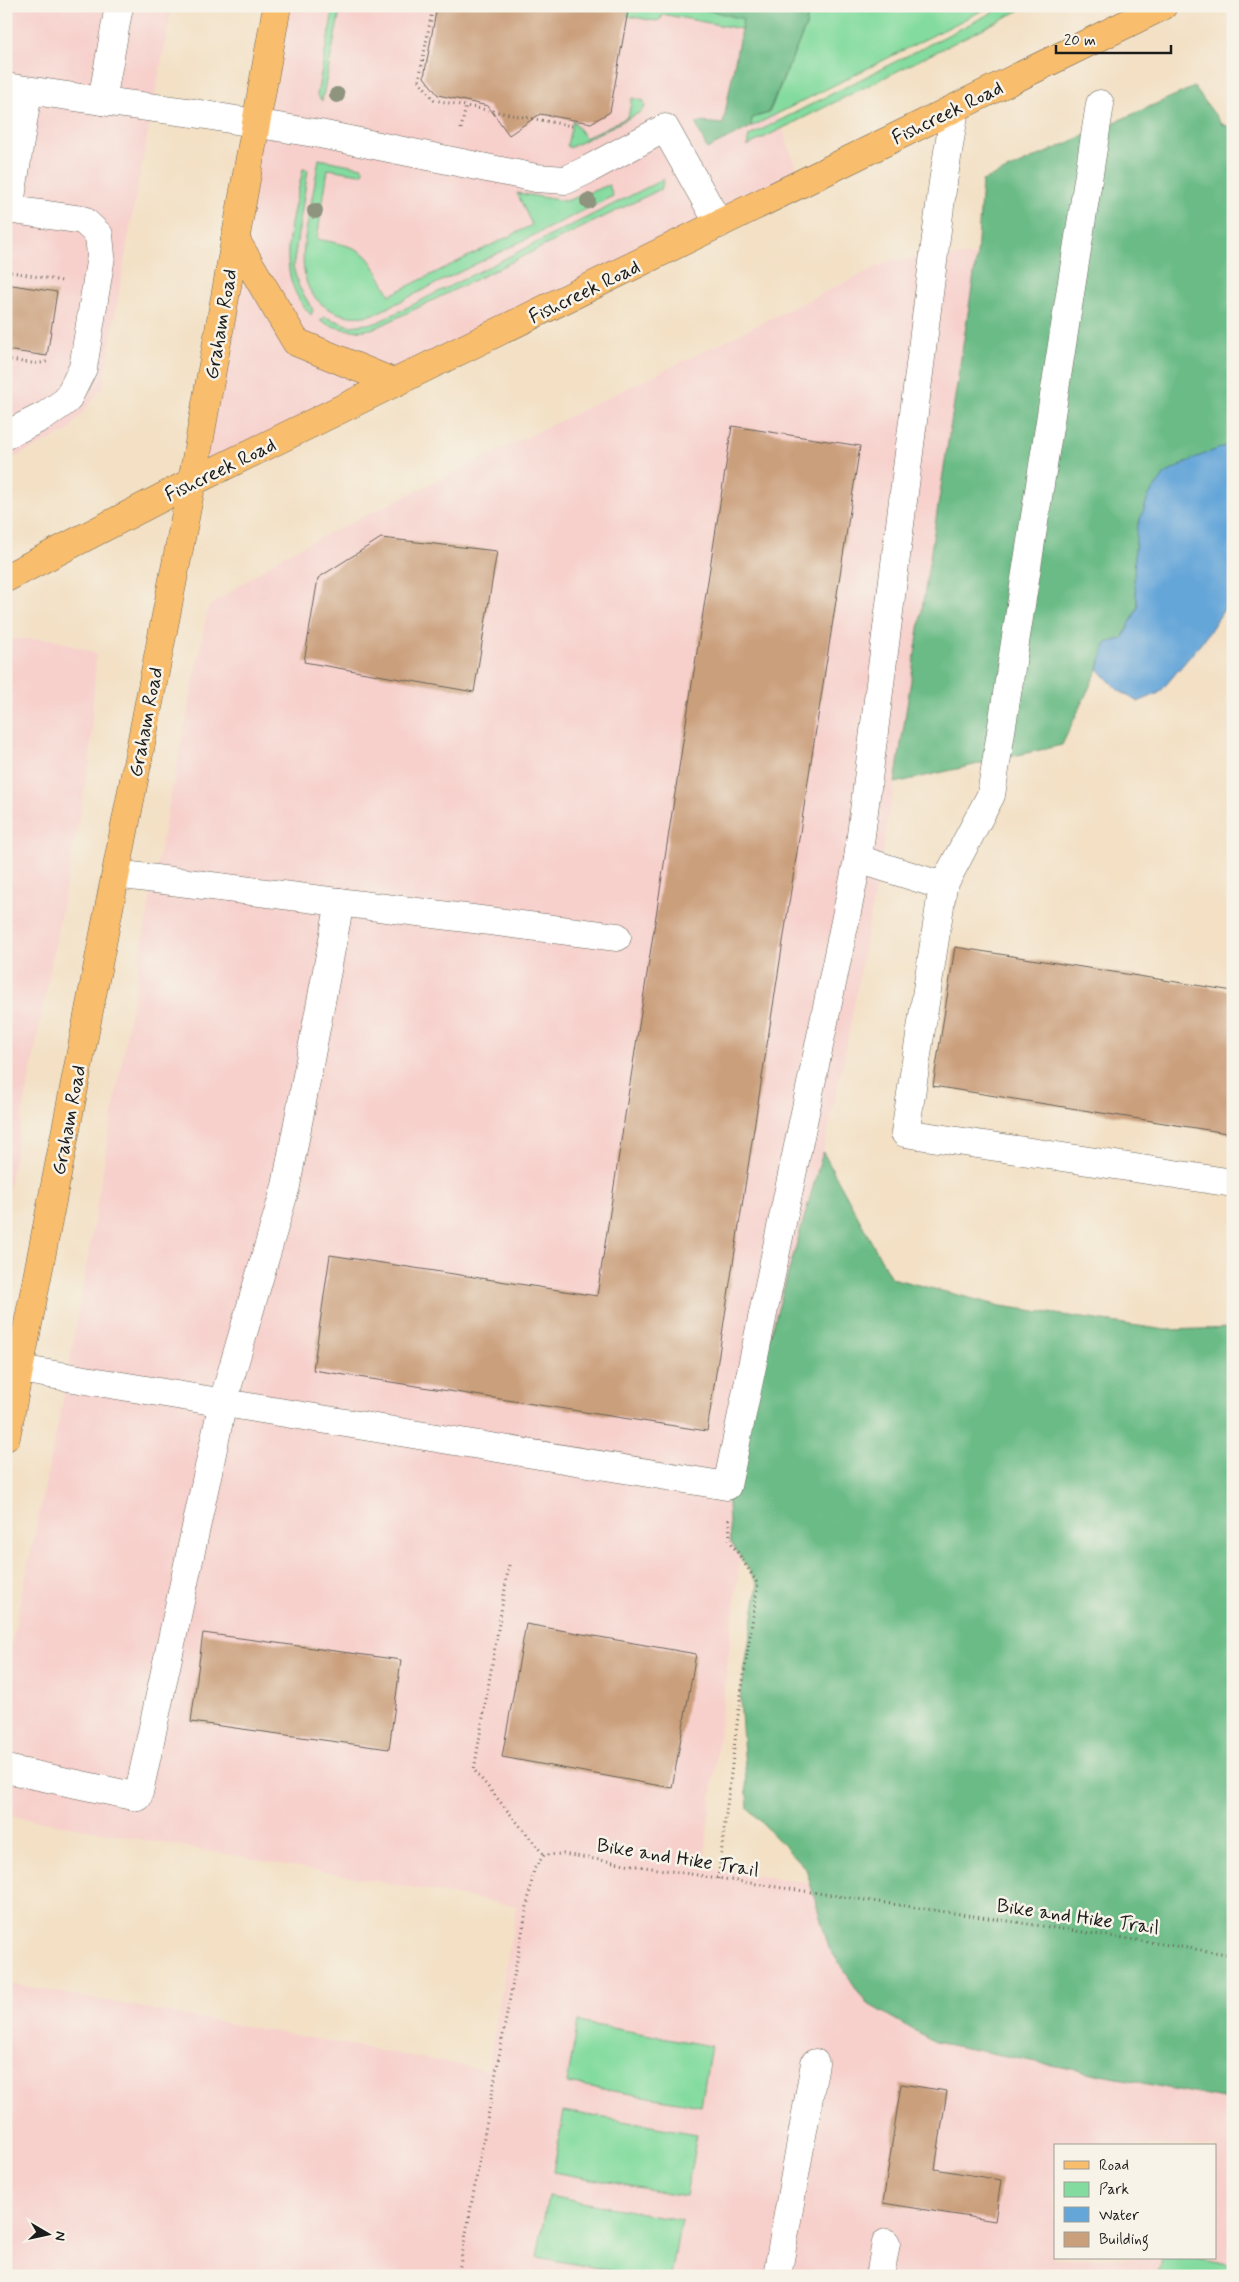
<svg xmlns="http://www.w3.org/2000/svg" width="1239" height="2282" font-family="Mynerve,sans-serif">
	<rect width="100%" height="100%" fill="#f7f3e8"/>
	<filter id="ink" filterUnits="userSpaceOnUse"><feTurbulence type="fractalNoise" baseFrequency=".02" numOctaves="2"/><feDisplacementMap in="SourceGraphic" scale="10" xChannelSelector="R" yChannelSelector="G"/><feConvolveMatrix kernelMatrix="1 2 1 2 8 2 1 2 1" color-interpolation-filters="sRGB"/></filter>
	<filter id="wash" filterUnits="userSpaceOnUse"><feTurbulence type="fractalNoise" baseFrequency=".0096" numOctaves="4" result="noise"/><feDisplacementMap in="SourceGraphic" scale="20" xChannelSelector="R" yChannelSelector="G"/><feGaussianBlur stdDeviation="1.12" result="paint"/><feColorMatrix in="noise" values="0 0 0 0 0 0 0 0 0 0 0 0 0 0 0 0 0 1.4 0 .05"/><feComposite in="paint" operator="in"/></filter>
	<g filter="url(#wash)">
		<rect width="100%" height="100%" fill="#f3e0c5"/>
		<g fill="#f7d0cc" fill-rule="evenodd">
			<path d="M6,6H172L131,222L103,387L67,432L6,461Z"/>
			<path d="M277,6H739L802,184L192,482Z"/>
			<path d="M977,255L895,783L845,1053L749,1484L703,1868L1175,1935L1233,1945V2276H6V1983L487,2070L517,1906L6,1815V1669L62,1405L147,916L208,607L284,555L891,260ZM1055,2146H1215V2258H1055Z"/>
			<path d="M6,639H52L96,653L90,761L6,1202Z"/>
		</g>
		<g fill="#83db9f" stroke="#507c5e">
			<path d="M334,6H341L322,101L317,95Z"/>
			<path d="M600,6H692L769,23L743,19L741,29L662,14L661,19L656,21L627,16L628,11Z"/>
			<path d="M809,6H991L751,127L752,118L769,113L806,26Z"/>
			<path d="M1005,6H1028L747,146L749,136Z"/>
			<path d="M632,98L644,101L645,107L641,112L569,148L567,145L573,120L585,138L628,117Z"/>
			<path d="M319,159L362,167L364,172L360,174L328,169L317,239C369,249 365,250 390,295L532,225L517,193L566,201L609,185L613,196L377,313C362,318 348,318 333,311C294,293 302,250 309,216C312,197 316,178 319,159Z"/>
			<path d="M303,169L308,170L293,267L299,287L313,310L311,315C271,273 293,219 303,169Z"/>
			<path d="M664,179L661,189L376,328C355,333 340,330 320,321L325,317L350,326L376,323Z"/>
			<path d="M578,2022L711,2046L701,2106L567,2083Z"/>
			<path d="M564,2111L697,2134L686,2196L553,2172Z"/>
			<path d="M548,2196L681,2220L671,2276H640L537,2257Z"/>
			<path d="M1162,2258H1198L1233,2265V2276H1159Z"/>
		</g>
		<g fill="#6abb86" stroke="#436c51">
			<path d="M691,6H809L806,26L768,113L752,118L751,127L707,149L696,124L700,122L723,124L743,19Z"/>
			<path d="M1194,87L1222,124L1233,128V443L1227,444L1134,579L1138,607L1122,639L1106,643L1098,669L1062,745L895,783L977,255L982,181Z"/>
			<path d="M823,1152L891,1278L1001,1306L1166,1330L1233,1328V2101L935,2042L866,2003L829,1948L806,1869L748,1808L740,1700L758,1584L730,1541L727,1486Z"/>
		</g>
		<path fill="#65a6d9" stroke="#40617a" d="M1233,443V596L1203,641L1159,693L1138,702L1118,690L1098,669L1106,643L1122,639L1138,607L1134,579L1135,550L1137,528L1149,495L1165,474L1197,457Z"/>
		<g id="blocks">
			<g fill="#ca9f7c">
				<path d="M437,6H600L628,11L610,112L591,123L540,114L509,135L488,106L438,95L424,77Z"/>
				<path d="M6,284L57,292L47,356L6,350Z"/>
				<path d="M732,426L860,446L707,1431L313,1370L330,1255L597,1296Z"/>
				<path d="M381,538L497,551L474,692L304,662L318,578Z"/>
				<path d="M955,947L1233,991V1134L933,1086Z"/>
				<path d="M526,1624L696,1654L672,1788L502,1757Z"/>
				<path d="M203,1633L401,1660L389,1749L191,1722Z"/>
				<path d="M901,2084L947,2091L935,2169L1001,2180L995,2221L883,2203Z"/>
			</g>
		</g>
	</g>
	<g filter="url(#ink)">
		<use href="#blocks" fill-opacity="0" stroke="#676157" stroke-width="1"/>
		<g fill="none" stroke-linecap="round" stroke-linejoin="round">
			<g stroke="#676157" stroke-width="29">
				<g id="minor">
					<path d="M119,6L102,101L194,113L320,134L536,178L566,180L589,169L665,128L719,224"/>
					<path d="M6,87L102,101"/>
					<path d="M1100,104L991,795L943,886L905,1133L1233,1183"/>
					<path d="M6,209L83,220L99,235L101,256L83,368L67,400L46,415L6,435"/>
					<path d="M9,210L28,91"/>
					<path d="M858,859L943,886"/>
					<path d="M116,874L617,937"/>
					<path d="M19,1369L727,1486L858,859L943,182L955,109"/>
					<path d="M6,1769L138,1797L223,1402L286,1186L340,902"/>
					<path d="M777,2276L815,2063"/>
					<path d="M880,2276L886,2243"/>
				</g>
			</g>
			<g stroke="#676157" stroke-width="29">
				<g id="major">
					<path d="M235,239L296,342L395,383"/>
					<path d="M6,578L192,482L1163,6"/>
					<path d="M6,1437L192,482L277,6"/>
				</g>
			</g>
			<g stroke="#676157" stroke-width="3" stroke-dasharray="1 4" stroke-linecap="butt">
				<path d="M433,6L419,80L434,100L572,126"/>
				<path d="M461,129L466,106"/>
				<path d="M6,271L62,281"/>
				<path d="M6,359C18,361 37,366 48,361"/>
				<path d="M509,1565L474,1770L544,1855"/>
				<path d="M718,1879L740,1700L758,1584L730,1541L729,1519"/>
				<path d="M458,2276L534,1869L544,1855L563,1854C786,1890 1010,1920 1233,1955"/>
			</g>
			<use href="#minor" stroke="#fff" stroke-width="28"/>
			<use href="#major" stroke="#f9be6d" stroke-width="28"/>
		</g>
		<g fill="#8e947e">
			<circle cx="337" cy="95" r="8"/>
			<circle cx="588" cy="201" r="8"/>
			<circle cx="315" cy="211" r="8"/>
		</g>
	</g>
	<g text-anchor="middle" stroke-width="5" stroke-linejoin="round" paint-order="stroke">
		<g font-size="20" fill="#1c1c1c" stroke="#f7f3e8">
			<text transform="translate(947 112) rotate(-26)" y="7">Fishcreek Road</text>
			<text transform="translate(584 291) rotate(-26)" y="7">Fishcreek Road</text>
			<text transform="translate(220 324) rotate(-80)" y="7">Graham Road</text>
			<text transform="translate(220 469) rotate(-26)" y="7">Fishcreek Road</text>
			<text transform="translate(145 722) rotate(-79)" y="7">Graham Road</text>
			<text transform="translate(68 1120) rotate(-79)" y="7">Graham Road</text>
			<text transform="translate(678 1857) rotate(9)" y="7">Bike and Hike Trail</text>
			<text transform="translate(1078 1916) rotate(8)" y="7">Bike and Hike Trail</text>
		</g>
	</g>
	<rect width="1239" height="2282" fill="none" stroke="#f7f3e8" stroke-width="25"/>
	<rect x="1054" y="2144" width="162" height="115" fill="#f7f3e8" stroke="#9f9d96"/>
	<rect x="1064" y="2161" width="25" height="8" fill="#f9be6d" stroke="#9f9d96"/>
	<text x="1099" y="2170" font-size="15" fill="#1c1c1c">Road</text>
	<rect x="1064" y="2182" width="25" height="15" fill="#83db9f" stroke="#9f9d96"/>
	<text x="1099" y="2194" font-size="15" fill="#1c1c1c">Park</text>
	<rect x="1064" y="2207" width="25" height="15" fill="#65a6d9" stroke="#9f9d96"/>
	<text x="1099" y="2220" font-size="15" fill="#1c1c1c">Water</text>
	<rect x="1064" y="2232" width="25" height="15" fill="#ca9f7c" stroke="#9f9d96"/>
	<text x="1099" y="2244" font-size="15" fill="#1c1c1c">Building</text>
	<g transform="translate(48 2234) rotate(99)" stroke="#f7f3e8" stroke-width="4" paint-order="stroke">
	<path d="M0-4L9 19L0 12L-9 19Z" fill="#1c1c1c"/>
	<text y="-8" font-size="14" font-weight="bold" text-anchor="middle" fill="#1c1c1c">N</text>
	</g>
	<path d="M1056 45v8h115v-8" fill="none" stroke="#1c1c1c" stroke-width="2.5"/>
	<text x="1064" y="45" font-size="15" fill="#1c1c1c" stroke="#f7f3e8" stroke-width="4" paint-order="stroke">20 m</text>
</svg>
